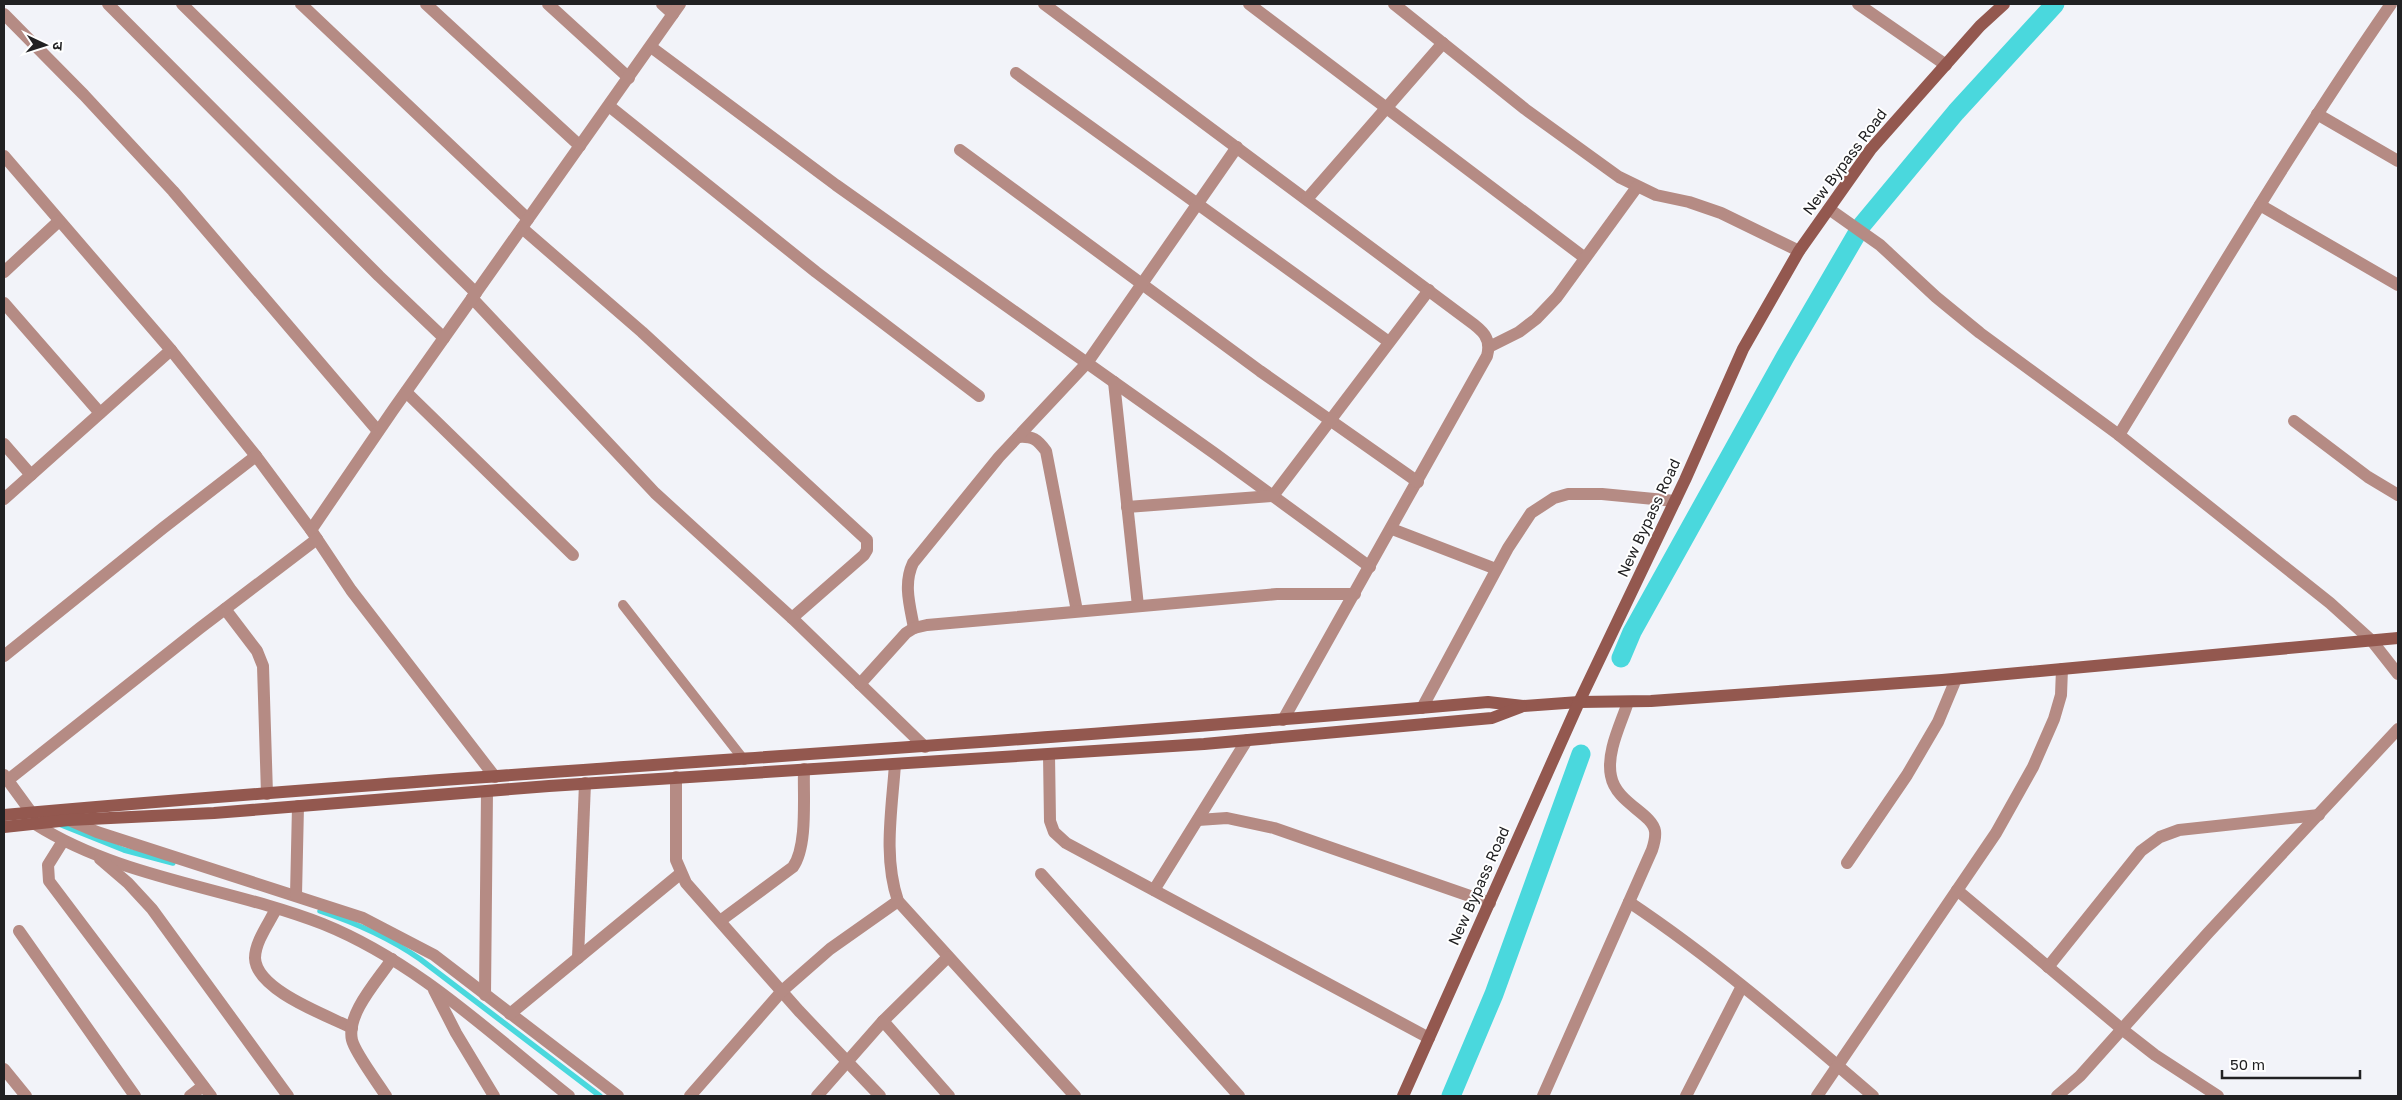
<svg xmlns="http://www.w3.org/2000/svg" width="2402" height="1100" font-family="'Golos Text','Noto Sans Devanagari',sans-serif">
	<rect width="100%" height="100%" fill="#f2f3f9"/>
	<g fill="none" stroke-linecap="round" stroke-linejoin="round">
		<g stroke="#4ad8dd" stroke-width="5.5">
			<path d="M59,824L124,850L173,863"/>
			<path d="M320,911C356,923 388,937 420,959L600,1096"/>
		</g>
		<g stroke="#4ad8dd" stroke-width="19">
			<path d="M1621,658L1632,632L1785,357L1862,225L1956,112L2055,4"/>
			<path d="M1451,1096L1494,994L1581,754"/>
		</g>
		<path stroke="#b58b84" stroke-width="10" d="M623,605L744,760"/>
		<g stroke="#b58b84" stroke-width="12">
			<path d="M108,4L379,276L444,338"/>
			<path d="M182,4L476,293"/>
			<path d="M301,4L528,219"/>
			<path d="M426,4L580,146"/>
			<path d="M548,4L629,78"/>
			<path d="M662,4L673,14"/>
			<path d="M1044,4L1468,320C1482,330 1492,338 1487,356L1283,720"/>
			<path d="M1249,4L1585,258"/>
			<path d="M1394,4L1525,109L1619,177L1656,195L1689,202L1721,213L1799,251"/>
			<path d="M1858,4L1946,65"/>
			<path d="M4,14L84,95L173,191L378,431"/>
			<path d="M651,47L836,185L1214,453L1370,567"/>
			<path d="M1016,73L1389,342"/>
			<path d="M609,106L816,272L979,396"/>
			<path d="M2317,114L2398,161"/>
			<path d="M960,150L1260,371L1418,482"/>
			<path d="M4,156L171,350L256,456L311,530L351,590L495,777"/>
			<path d="M1307,199L1443,43"/>
			<path d="M2260,205L2398,285"/>
			<path d="M1829,209L1880,245L1936,297L1980,333L2119,435L2330,603L2372,641L2398,674"/>
			<path d="M522,228L642,332L867,540V550L864,555L792,618"/>
			<path d="M4,272L59,221"/>
			<path d="M472,298L655,493L792,618L925,747"/>
			<path d="M4,303L100,413"/>
			<path d="M1489,347L1519,332L1536,319L1557,297L1637,187"/>
			<path d="M1114,382L1138,606"/>
			<path d="M406,392L573,555"/>
			<path d="M2294,421L2368,477L2398,495"/>
			<path d="M2119,435C2208,290 2294,144 2391,4"/>
			<path d="M1018,437C1033,436 1037,439 1046,451L1077,611"/>
			<path d="M4,444L31,475"/>
			<path d="M4,499L171,350"/>
			<path d="M1127,507L1273,496L1429,290"/>
			<path d="M1392,529L1496,569"/>
			<path d="M311,530L393,410L680,4"/>
			<path d="M225,609L257,651L263,666L267,794"/>
			<path d="M914,628C910,606 903,584 913,563L999,457L1087,363L1237,147"/>
			<path d="M4,656L163,528L256,456"/>
			<path d="M860,684L906,633L914,628L927,625L1277,594H1355"/>
			<path d="M1422,708L1508,548L1531,513L1554,498L1568,494H1602L1675,501"/>
			<path d="M1049,755L1050,821L1054,832L1066,843L1429,1038"/>
			<path d="M895,764C892,809 883,857 898,901L1075,1096"/>
			<path d="M4,775L31,812"/>
			<path d="M676,777V860L686,883L799,1011L880,1096"/>
			<path d="M8,780L200,628L317,539"/>
			<path d="M69,820L97,832L363,918L434,955L618,1096"/>
			<path d="M1198,820L1227,818L1274,828L1490,903"/>
			<path d="M35,824C122,879 228,887 323,924C417,962 491,1034 569,1096"/>
			<path d="M63,841L48,865L49,881L211,1096"/>
			<path d="M100,859L128,883L152,909L288,1096"/>
			<path d="M1847,863L1907,775L1938,722L1956,679"/>
			<path d="M1041,874L1239,1096"/>
			<path d="M1154,890L1247,740"/>
			<path d="M1957,890L2123,1030L2155,1055L2218,1096"/>
			<path d="M296,895L298,806"/>
			<path d="M1629,902C1716,960 1794,1028 1873,1096"/>
			<path d="M276,909C269,923 255,942 255,958C256,990 326,1015 352,1028"/>
			<path d="M720,921L793,867C808,846 803,795 804,769"/>
			<path d="M19,931L135,1096"/>
			<path d="M578,958L585,783"/>
			<path d="M2048,967L2141,851L2160,837L2179,830L2319,815"/>
			<path d="M434,990L456,1033L494,1096"/>
			<path d="M485,995L487,791"/>
			<path d="M510,1014L680,874"/>
			<path d="M883,1021L949,1096"/>
			<path d="M4,1069L26,1096"/>
			<path d="M190,1096L203,1086"/>
			<path d="M386,1096C378,1083 355,1053 352,1040C346,1014 378,980 392,959"/>
			<path d="M690,1096L782,991L830,949L898,901"/>
			<path d="M817,1096L883,1021L948,957"/>
			<path d="M1543,1096L1652,850C1654,844 1656,838 1655,831C1652,813 1616,803 1611,776C1606,752 1621,724 1628,702"/>
			<path d="M1686,1096L1742,986"/>
			<path d="M1817,1096L1996,833L2033,767L2054,719L2061,695L2062,669"/>
			<path d="M2057,1096L2080,1076L2208,933L2398,729"/>
		</g>
		<g stroke="#93584f" stroke-width="12">
			<path d="M4,815C498,771 994,746 1488,702L1523,706L1579,702L1651,701L1942,680L2398,638"/>
			<path d="M4,827L69,820L214,813L549,786L1204,744L1492,718L1521,707"/>
			<path d="M1403,1096L1579,702L1685,480L1743,349L1799,251L1871,149L1980,26L2004,4"/>
		</g>
	</g>
	<g text-anchor="middle" stroke-width="4" stroke-linejoin="round" paint-order="stroke">
		<g font-size="15" fill="#212123" stroke="#fff">
			<text transform="translate(1845 162) rotate(-53)" y="5">New Bypass Road</text>
			<text transform="translate(1649 518) rotate(-65)" y="5">New Bypass Road</text>
			<text transform="translate(1479 886) rotate(-66)" y="5">New Bypass Road</text>
		</g>
	</g>
	<rect width="2402" height="1100" fill="none" stroke="#212123" stroke-width="10"/>
	<g transform="translate(45 45) rotate(94)" stroke="#ffffff" stroke-width="4" paint-order="stroke">
	<path d="M0-4L9 19L0 12L-9 19Z" fill="#212123"/>
	<text y="-8" font-size="14" font-weight="bold" text-anchor="middle" fill="#212123">उ</text>
	</g>
	<path d="M2222 1070v8h138v-8" fill="none" stroke="#212123" stroke-width="2.5"/>
	<text x="2230" y="1070" font-size="15" fill="#212123" stroke="#ffffff" stroke-width="4" paint-order="stroke">50 m</text>
</svg>
